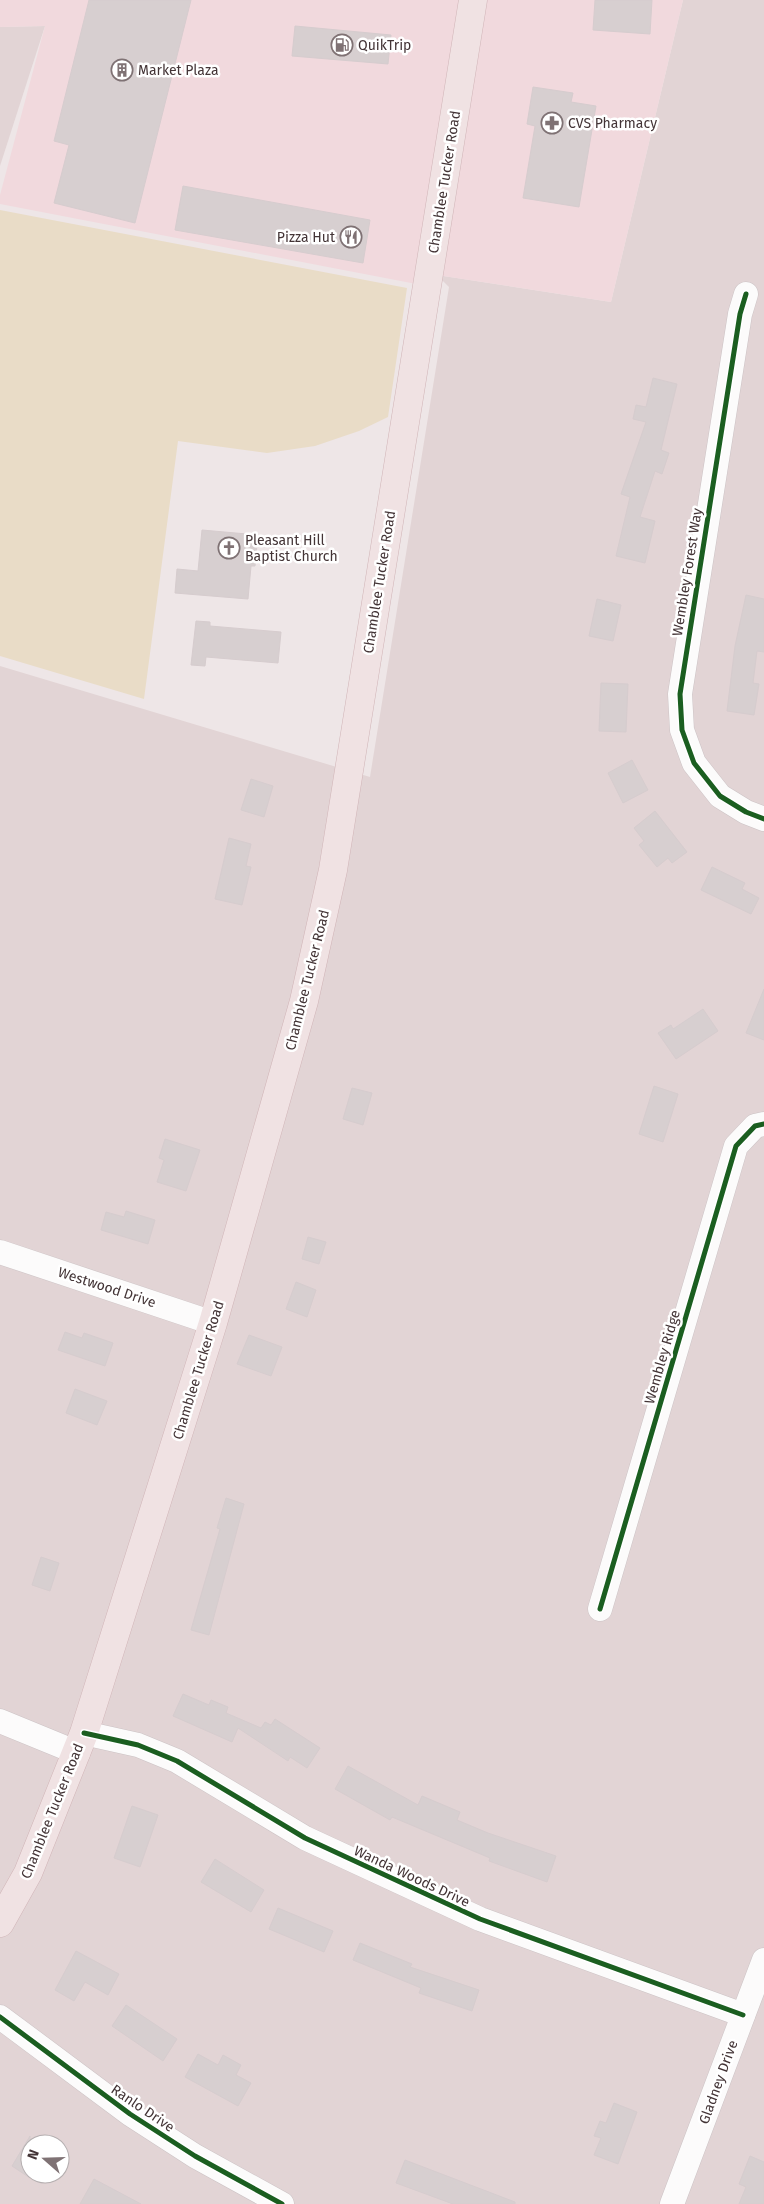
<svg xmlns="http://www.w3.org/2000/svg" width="764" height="2204" font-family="'Fira Sans',sans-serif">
	<rect width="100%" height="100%" fill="#eee6e7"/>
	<g fill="#e2d4d5" fill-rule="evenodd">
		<path d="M683,0H764V2204H0V666L370,777L449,287L437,275L611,302ZM30,2144H60V2174H30Z"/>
		<path d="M45,26L0,166V27Z"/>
	</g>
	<path fill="#f1d9dd" d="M0,0H683L611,302L437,275L432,287L0,204V195L45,26L0,27Z"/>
	<path fill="#e9dcc7" d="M0,210L407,288L388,417L359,431L315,446L267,453L178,441L144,699L0,656Z"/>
	<g fill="#d7cfd0" stroke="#d6ccce">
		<path d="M89,0H191L135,223L54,203L69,145L54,141Z"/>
		<path d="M595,0H652L650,34L593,30Z"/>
		<path d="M295,26L391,35L388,64L292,56Z"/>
		<path d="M533,87L573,93L571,102L596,106L579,207L523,198L535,126L527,124Z"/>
		<path d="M183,186L370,220L363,263L175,230Z"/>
		<path d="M653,378L677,384L661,450L669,453L662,474L655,471L640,517L655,521L645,563L616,556L630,497L621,494L646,422L633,419L636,405L646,407Z"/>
		<path d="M202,530L258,535L255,566H251L248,599L175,593L177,569L198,571Z"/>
		<path d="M746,595L764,599V652L757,651L753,683L759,684L754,715L727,711L735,646Z"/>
		<path d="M597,599L621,605L613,641L589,636Z"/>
		<path d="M196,621L210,622V626L281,632L278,663L206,657L205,666L191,665Z"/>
		<path d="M601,683L628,684L626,732L599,731Z"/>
		<path d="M632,760L648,790L623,803L608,773Z"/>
		<path d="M251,779L273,786L264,817L241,810Z"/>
		<path d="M655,811L687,852L672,863L668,858L657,867L639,845L644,841L634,828Z"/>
		<path d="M229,838L251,844L246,866L251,867L242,905L215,899Z"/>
		<path d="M712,867L745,883L742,889L759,898L751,914L701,890Z"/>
		<path d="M764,989V1040L746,1033Z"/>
		<path d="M703,1009L718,1031L676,1059L658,1033L671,1025L673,1029Z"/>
		<path d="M654,1086L678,1094L663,1142L639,1134Z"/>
		<path d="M352,1088L372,1093L363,1125L343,1119Z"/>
		<path d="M165,1139L200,1150L186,1191L157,1182L164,1160L159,1158Z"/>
		<path d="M126,1211L155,1220L148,1244L101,1230L106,1212L124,1217Z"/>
		<path d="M308,1237L326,1242L319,1264L302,1259Z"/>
		<path d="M296,1282L316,1290L307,1317L286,1309Z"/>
		<path d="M65,1332L82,1338L84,1333L113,1343L105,1366L58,1350Z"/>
		<path d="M249,1335L282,1347L271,1376L237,1364Z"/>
		<path d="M75,1389L107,1401L97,1425L66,1413Z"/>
		<path d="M226,1498L244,1504L209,1635L191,1630L220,1529L217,1528Z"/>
		<path d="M41,1557L59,1563L50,1591L32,1585Z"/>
		<path d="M183,1694L209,1705L211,1700L228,1707L226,1713L261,1728L265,1722L271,1725L275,1719L320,1748L307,1768L290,1757L288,1761L238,1728L232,1742L173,1716Z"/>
		<path d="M348,1766L418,1805L422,1796L460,1812L457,1820L488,1833L556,1856L547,1882L489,1861L490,1858L392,1817L390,1820L335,1789Z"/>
		<path d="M132,1806L158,1815L140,1867L114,1858Z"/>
		<path d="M215,1859L264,1890L251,1912L201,1882Z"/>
		<path d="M278,1908L333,1931L324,1952L269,1929Z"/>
		<path d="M360,1943L412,1964L410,1967L479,1990L472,2011L419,1993L421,1988L353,1960Z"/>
		<path d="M76,1951L119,1974L108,1995L85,1982L74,2001L55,1990Z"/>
		<path d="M126,2005L177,2039L163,2061L112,2026Z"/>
		<path d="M198,2054L218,2065L223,2055L241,2065L236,2075L251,2083L238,2106L185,2077Z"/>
		<path d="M614,2103L637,2112L618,2164L594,2155L601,2138L594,2136L600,2121L606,2123Z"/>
		<path d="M30,2136V2178L12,2166Z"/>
		<path d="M750,2156L764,2162V2204H739L746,2187L739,2184Z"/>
		<path d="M405,2160L515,2202V2204H453L396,2183Z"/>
		<path d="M94,2179L141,2204H80Z"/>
	</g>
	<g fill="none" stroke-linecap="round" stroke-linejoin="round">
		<g stroke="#ccc3c5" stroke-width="25">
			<g id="minor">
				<path d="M746,294L740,314L680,694L682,730L694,763L720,796L746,812L764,819"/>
				<path d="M0,1252L213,1323"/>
				<path d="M600,1609L736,1146L755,1126L764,1124"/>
				<path d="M0,1721L78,1753"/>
				<path d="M84,1733L138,1745L177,1761L305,1838L480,1919L743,2015"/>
				<path d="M0,2017L130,2114L195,2156L282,2204"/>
				<path d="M672,2204L764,1960"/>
			</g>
		</g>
		<g stroke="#d0b4b7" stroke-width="29">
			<path id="major" d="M0,1923L28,1873L84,1733L213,1323L304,1001L333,870L473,0"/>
		</g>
		<use href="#minor" stroke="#fcfbfb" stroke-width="24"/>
		<use href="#major" stroke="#f0e2e3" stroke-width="28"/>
		<g stroke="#fff" stroke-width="8">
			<g id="cycleway">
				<path d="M746,294L740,314L680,694L682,730L694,763L720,796L746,812L764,819"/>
				<path d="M600,1609L736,1146L755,1126L764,1124"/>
				<path d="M84,1733L138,1745L177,1761L305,1838L480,1919L743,2015"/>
				<path d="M0,2017L130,2114L195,2156L282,2204"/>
			</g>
		</g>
		<use href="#cycleway" stroke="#1b5e20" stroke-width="5"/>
	</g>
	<defs>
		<g id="fuel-ring" transform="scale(1.125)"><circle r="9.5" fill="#fff" stroke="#7f7274" stroke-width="1.5"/><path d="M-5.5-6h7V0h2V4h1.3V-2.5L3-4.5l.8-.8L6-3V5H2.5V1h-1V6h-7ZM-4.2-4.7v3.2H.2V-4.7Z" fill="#7f7274"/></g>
		<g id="building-ring" transform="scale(1.125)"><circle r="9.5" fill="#fff" stroke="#7f7274" stroke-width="1.5"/><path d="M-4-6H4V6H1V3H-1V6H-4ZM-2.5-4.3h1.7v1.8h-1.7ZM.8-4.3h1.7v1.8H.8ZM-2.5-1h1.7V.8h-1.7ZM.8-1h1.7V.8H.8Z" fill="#7f7274"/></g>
		<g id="pharmacy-ring" transform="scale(1.125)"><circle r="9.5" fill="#fff" stroke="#7f7274" stroke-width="1.5"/><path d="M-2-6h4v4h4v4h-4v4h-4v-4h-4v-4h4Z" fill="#7f7274"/></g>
		<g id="restaurant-ring" transform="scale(1.125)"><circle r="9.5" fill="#fff" stroke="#7f7274" stroke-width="1.5"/><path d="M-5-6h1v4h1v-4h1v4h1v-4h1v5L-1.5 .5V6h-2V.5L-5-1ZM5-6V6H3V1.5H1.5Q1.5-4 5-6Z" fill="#7f7274"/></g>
		<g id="church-ring" transform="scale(1.125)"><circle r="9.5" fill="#fff" stroke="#7f7274" stroke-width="1.5"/><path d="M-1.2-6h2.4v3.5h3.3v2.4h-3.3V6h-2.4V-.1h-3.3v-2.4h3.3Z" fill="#7f7274"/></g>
	</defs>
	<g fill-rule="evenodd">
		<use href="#fuel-ring" x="342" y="45"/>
		<use href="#building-ring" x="122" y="70"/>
		<use href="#pharmacy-ring" x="552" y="123"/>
		<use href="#restaurant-ring" x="351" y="237"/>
		<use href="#church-ring" x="229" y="548"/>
	</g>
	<g text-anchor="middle" stroke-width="5" stroke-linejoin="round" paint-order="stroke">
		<g font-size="14" fill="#433436" stroke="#fff" text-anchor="start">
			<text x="358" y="50">QuikTrip</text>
			<text x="138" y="75">Market Plaza</text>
			<text x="568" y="128">CVS Pharmacy</text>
			<text x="335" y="242" text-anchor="end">Pizza Hut</text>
			<text x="245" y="545">Pleasant Hill<tspan x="245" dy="16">Baptist Church</tspan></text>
		</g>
		<g font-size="14" fill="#433436" stroke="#fff">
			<text transform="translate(444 182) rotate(-81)" y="5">Chamblee Tucker Road</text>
			<text transform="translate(687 572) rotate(-81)" y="5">Wembley Forest Way</text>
			<text transform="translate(379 582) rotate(-81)" y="5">Chamblee Tucker Road</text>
			<text transform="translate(307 980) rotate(-76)" y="5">Chamblee Tucker Road</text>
			<text transform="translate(107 1287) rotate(18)" y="5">Westwood Drive</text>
			<text transform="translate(662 1357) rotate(-74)" y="5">Wembley Ridge</text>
			<text transform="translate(198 1370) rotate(-73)" y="5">Chamblee Tucker Road</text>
			<text transform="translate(52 1811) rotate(-68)" y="5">Chamblee Tucker Road</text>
			<text transform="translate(412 1876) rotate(25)" y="5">Wanda Woods Drive</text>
			<text transform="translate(718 2082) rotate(-70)" y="5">Gladney Drive</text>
			<text transform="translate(143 2108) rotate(34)" y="5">Ranlo Drive</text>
		</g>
	</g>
	<g transform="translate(45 2159) rotate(290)"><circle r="24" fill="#ffffff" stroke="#b4aeaf"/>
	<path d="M0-4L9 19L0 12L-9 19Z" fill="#7f7274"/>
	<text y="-8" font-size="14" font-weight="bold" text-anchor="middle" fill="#433436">N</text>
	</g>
</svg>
